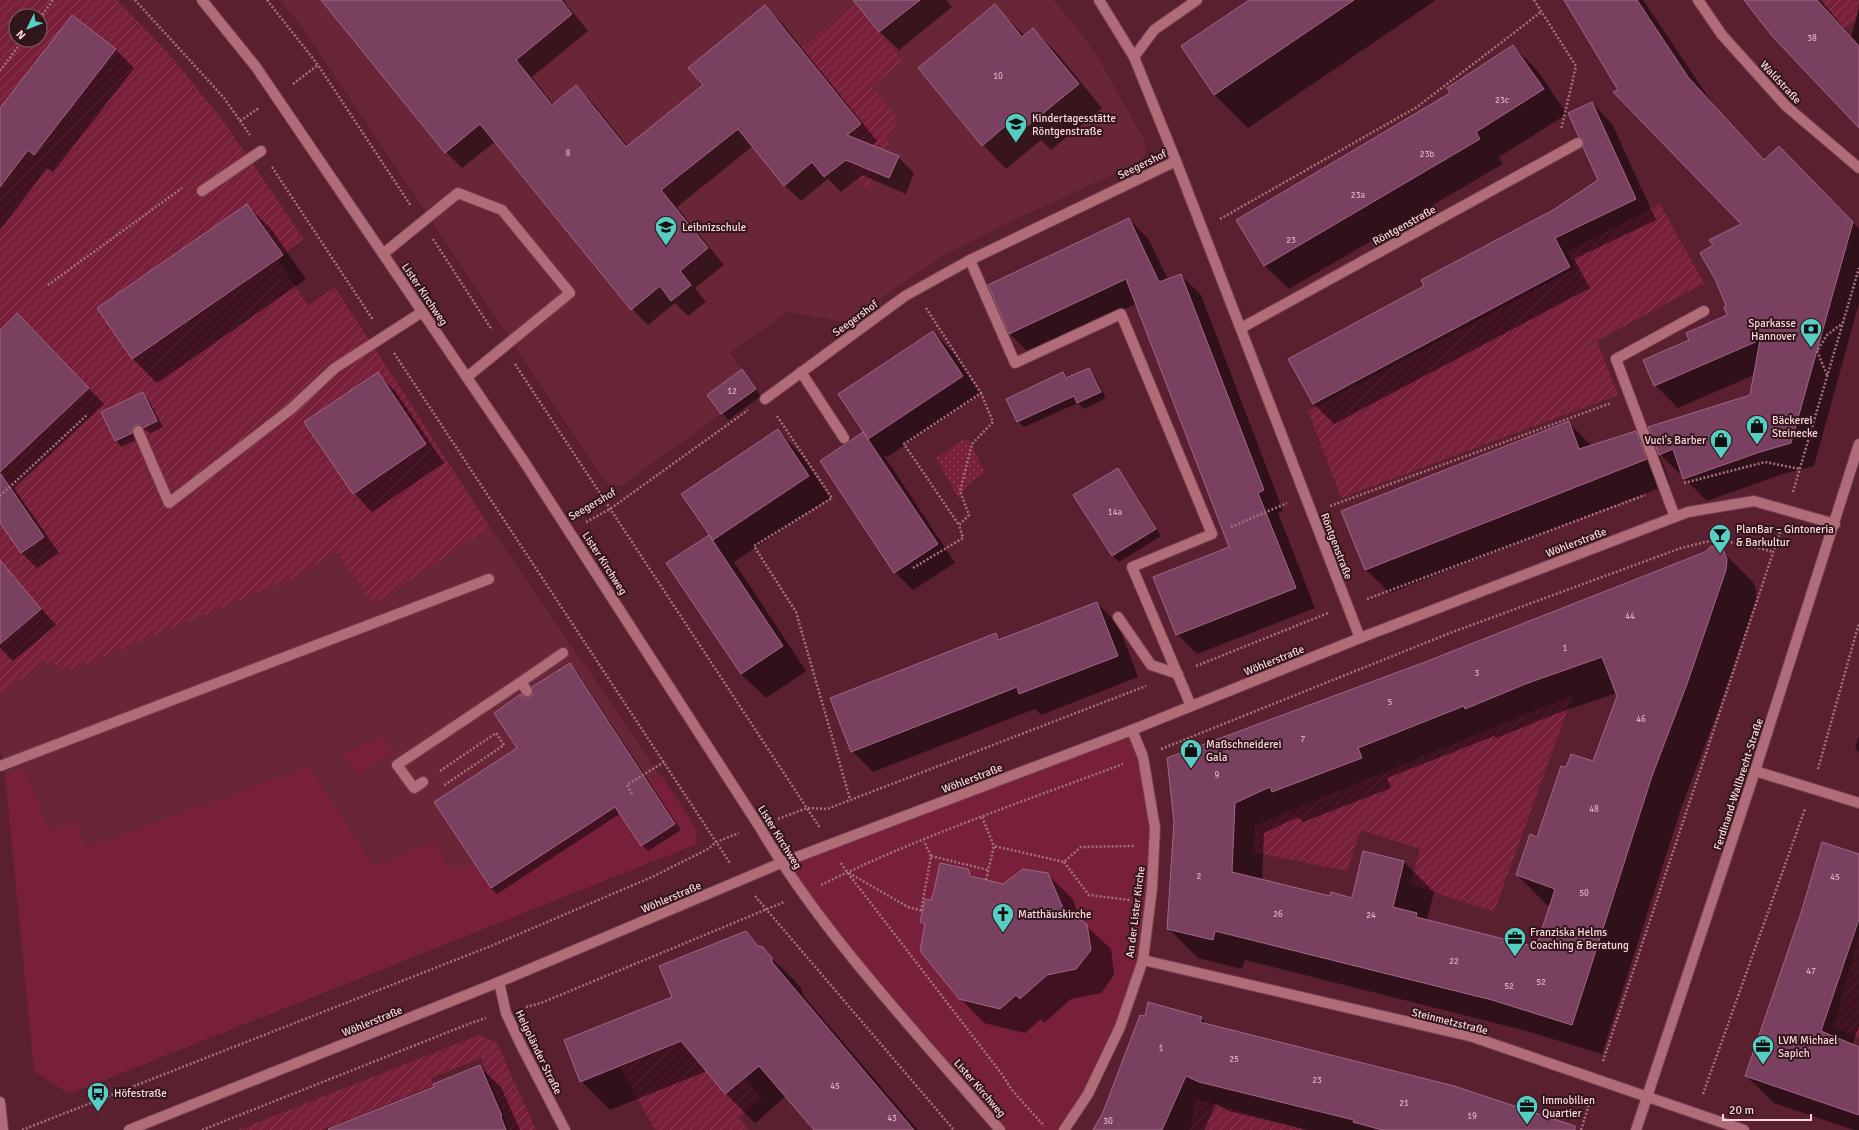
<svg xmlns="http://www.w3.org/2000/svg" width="1859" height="1130" font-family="Signika,sans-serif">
	<defs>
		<pattern id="park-dots" width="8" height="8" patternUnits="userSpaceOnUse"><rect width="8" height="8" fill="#78203a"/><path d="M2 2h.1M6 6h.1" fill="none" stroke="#8c4056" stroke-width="1.8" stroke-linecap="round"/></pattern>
		<pattern id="garden-furrows" width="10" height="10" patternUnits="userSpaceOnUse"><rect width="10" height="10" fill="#78203a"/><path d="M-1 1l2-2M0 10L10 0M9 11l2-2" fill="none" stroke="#8c4056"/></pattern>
	</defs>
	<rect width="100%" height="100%" fill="#5b202f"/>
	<g fill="#692637">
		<path d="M280,0H1053L1077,28L1097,56L1143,138L1147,152L1140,162L999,227L944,255L846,322L787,312L730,353L742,369L707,395L721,414L622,485L614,486L605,481L306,32Z"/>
		<path d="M490,527L689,817L696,831L697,844L69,1094L8,795L0,746V695L44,662L71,670L298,576L336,551L373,605Z"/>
	</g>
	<g fill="#78203a">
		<path d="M1132,730L1155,828L1143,960L1120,1027L1064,1130H1000L877,987L781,863Z"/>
		<path d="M382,737L392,751L357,775L343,753Z"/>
		<path d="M309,767L374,866L436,841L446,866H476L491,888L661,775L689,817L696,831L697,844L69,1094L34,1071L5,775L24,769L50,830L75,820L86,847Z"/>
	</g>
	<path fill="url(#park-dots)" d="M969,440L985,472L968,484L959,499L936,458L961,441Z"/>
	<g fill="url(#garden-furrows)" fill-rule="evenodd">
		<path d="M0,0H117L171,56L227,126L304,239L277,259L308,305L335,287L490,527L373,605L336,551L298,576L71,670L44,662L0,695ZM16,16H40V40H16Z"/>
		<path d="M1817,0H1859L1856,22L1842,28Z"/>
		<path d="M856,4L903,61L872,86L898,118L868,190L832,147L861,124L800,49Z"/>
		<path d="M1660,204L1704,283L1597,341L1618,395L1341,498L1308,411L1576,268L1567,252Z"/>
		<path d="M1573,695L1494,912L1410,884L1420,849L1361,830L1347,871L1253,852L1255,825Z"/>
		<path d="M1859,935V1038L1834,1027Z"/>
		<path d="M701,1034L724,1053L705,1070L725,1094L745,1078L762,1098L739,1118L749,1130H655L619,1065Z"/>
		<path d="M479,1035L497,1043L536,1130H510L481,1058L431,1078L434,1085L322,1130H238Z"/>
		<path d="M1196,1099L1305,1130H1190Z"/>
	</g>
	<g fill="#0007" fill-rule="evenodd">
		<path d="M322,0H563L588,31L532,77L554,105L576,87L593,103L628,147L704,85L765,7L782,23L877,141L871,146L898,157L914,173L906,194L862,175L841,192L828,179L801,201L784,185L753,146L677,207L724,265L695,288L706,302L688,316L675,303L648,325L632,309L496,141L462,168L446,152Z"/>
		<path d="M855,0H946L952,7L899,50L880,32Z"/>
		<path d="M1250,0H1436L1248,128L1214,94Z"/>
		<path d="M1565,0H1643L1711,101L1744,140L1764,161L1802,170L1859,229V303L1814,466L1783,474L1707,501L1660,454L1750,396L1754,375L1678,408L1655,385L1691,341L1728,316L1714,245L1742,224L1619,90Z"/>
		<path d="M1746,0H1821L1851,37L1859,9V125Z"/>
		<path d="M995,6L1025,36L1033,29L1057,53L1102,108L1051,150L1041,140L1006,169L983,145Z"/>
		<path d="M72,16L116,50L134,68L53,172L47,168L0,230V109Z"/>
		<path d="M1513,46L1537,70L1567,114L1499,157L1503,164L1289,289L1264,265L1451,93Z"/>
		<path d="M1592,103L1612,124L1656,220L1574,259L1590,288L1334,424L1314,404L1289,359L1425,287L1553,211L1599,180L1585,141L1580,136Z"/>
		<path d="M247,205L271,229L306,279L157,383L133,359L98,309Z"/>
		<path d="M1129,219L1149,240L1168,280L1181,275L1201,295L1283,511L1278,513L1315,608L1197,654L1177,634L1230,548L1136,304L1030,354L1010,334L989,286Z"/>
		<path d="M33,330L104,404L14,488L59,553L37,568L22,553L0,521V332Z"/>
		<path d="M933,332L952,351L981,394L887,457L883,454L955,563L913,590L895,572L863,433L867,437Z"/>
		<path d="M1088,369L1094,375L1106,398L1084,409L1078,403L1024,427L1018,421L1063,373L1068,378Z"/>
		<path d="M742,371L761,396L728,420L708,395Z"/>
		<path d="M378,374L396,392L444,463L372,512L354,493Z"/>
		<path d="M142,393L148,399L163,427L150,433L146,430L141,431L138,439L122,447L116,441L102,413Z"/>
		<path d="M1568,422L1592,446L1636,432L1660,456L1670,484L1390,593L1365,569Z"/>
		<path d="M778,431L799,452L830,498L734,562L806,671L766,698L741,674L708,536L714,540L683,494Z"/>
		<path d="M1117,469L1123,475L1161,536L1119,562L1113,556L1075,495Z"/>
		<path d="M1722,551L1753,582L1756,590V600L1717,714L1682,806L1602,1054L1523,1030L1245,960L1242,969L1198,958L1168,928L1175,822ZM1617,693L1618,696L1593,763L1567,769L1538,838L1517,875L1547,905L1551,906L1536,948L1427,920L1434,892L1404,862L1364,852L1353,899L1331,897L1262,880L1264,833L1298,817L1303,822L1391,788L1387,778L1494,736L1496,738L1558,713Z"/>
		<path d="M12,576L56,625L13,661L0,648V586Z"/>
		<path d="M1097,603L1118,624L1138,677L1041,715L1035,709L873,772L852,751L995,635L1001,640Z"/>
		<path d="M570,664L576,670L681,830L648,851L642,845L621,813L497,894L491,888L518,748L524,698H531Z"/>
		<path d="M1859,736V753L1855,748Z"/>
		<path d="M1859,854V1026L1852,1046L1859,1048V1130H1854L1774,1103L1746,1076Z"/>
		<path d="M967,870L976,878L1003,885L1047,874L1072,898L1082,922L1111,949L1114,975L1101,993L1071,999L1044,1023L1041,1019L1025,1033L984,1023L960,998L926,927L921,922L931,901Z"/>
		<path d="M746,933L792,978L801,988L803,995L918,1130H815L786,1096L755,1123L726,1094L707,1071L610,1110L581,1081Z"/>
		<path d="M1145,1017L1201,1018L1209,1026L1556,1130H1308L1229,1111L1216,1104L1204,1130H1094L1104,1113Z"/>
		<path d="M479,1066L501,1087L520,1130H326L435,1087Z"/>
	</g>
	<g fill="#79405f" stroke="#a26685" fill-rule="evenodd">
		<path d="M321,0H561L572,14L516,60L552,105L576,85L626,147L703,85L688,68L765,5L861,124L847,135L899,156L889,178L846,160L824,177L812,162L784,186L738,129L661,190L708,248L680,271L691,285L671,301L660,286L631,310L480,124L445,153Z"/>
		<path d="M853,0H920L879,32Z"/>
		<path d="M1249,0H1354L1214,95L1181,46Z"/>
		<path d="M1564,0H1637L1688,77L1764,160L1779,146L1853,222L1791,443L1760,452L1683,479L1673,449L1659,455L1648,427L1750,395L1760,340L1654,386L1643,360L1689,340L1686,333L1727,315L1724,307L1726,306L1716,281L1700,253L1713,245L1709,240L1741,224L1613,92L1618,90Z"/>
		<path d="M1744,0H1817L1859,46V128L1772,36Z"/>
		<path d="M995,4L1022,37L1033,28L1079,84L1026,127L1017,116L982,146L918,68Z"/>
		<path d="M72,15L116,49L34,155L28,150L0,187V108Z"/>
		<path d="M1513,45L1544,89L1476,132L1480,139L1264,266L1236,220L1450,93L1447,88Z"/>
		<path d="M1592,102L1636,199L1555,238L1570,267L1313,404L1288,359L1424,286L1421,280L1553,210L1598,180L1583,147L1584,140L1579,137L1568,113Z"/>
		<path d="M247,204L283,255L132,359L97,308Z"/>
		<path d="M1129,218L1159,282L1181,274L1264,490L1258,493L1296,588L1176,635L1153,577L1229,547L1126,279L1009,334L988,285Z"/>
		<path d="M17,313L89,388L0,472V330Z"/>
		<path d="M933,331L963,376L868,439L838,394Z"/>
		<path d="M1089,368L1101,392L1077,403L1074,396L1017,422L1006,399L1063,372L1066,378Z"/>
		<path d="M742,369L756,389L721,414L707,395Z"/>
		<path d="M378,372L426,444L353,494L304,422Z"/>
		<path d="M143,392L157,421L143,428L139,425H135L132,430V433L115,441L101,412Z"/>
		<path d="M1569,421L1579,449L1636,431L1647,459L1365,570L1341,511Z"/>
		<path d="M778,429L809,476L713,540L681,494Z"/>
		<path d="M863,432L938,544L894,573L820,461Z"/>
		<path d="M1118,468L1156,529L1112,556L1073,495Z"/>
		<path d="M0,473L44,537L21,553L0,523Z"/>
		<path d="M709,535L783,646L741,674L666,563Z"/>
		<path d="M1711,546L1723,550L1727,559L1726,570L1687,684L1652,776L1572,1025L1492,1000L1215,931L1213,940L1167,929L1174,822L1167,758L1425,662L1705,552ZM1602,657L1617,696L1593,761L1571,754L1566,767L1561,766L1537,837L1530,834L1516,875L1555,889L1536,947L1416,917L1417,913L1393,907L1404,861L1363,851L1352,898L1331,892L1330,896L1232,872L1235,803L1270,787L1272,792L1362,758L1358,748L1464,706L1465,709L1528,683Z"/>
		<path d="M0,560L41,609L0,644Z"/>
		<path d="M1097,602L1118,656L1019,694L1017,687L851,752L830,698L996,633L998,640Z"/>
		<path d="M570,663L675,824L641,846L615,807L491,888L434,802L517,748L494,713L521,694L524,697H530L533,694L532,687Z"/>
		<path d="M1822,842L1859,854V919L1821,1031L1859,1047V1115L1745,1076L1801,913Z"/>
		<path d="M940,863L968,869L971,876L1003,884L1023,869L1048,873L1065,913L1071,914L1087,924L1091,950L1076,969L1047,975L1020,999L1016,995L1000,1009L959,999L920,951L925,924L920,922L925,899L931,900L934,891Z"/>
		<path d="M746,931L758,946L763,947L772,958V962L914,1130H814L759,1066L725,1094L681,1041L580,1082L564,1040L672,997L659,966Z"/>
		<path d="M1148,1002L1202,1017L1200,1022L1454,1086L1575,1126V1130H1382L1353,1122L1354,1120L1199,1082L1186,1076L1162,1130H1093L1103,1112L1140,1015L1145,1016Z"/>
		<path d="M480,1065L502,1116L501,1117L506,1130H329L328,1129L434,1087L433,1084Z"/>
	</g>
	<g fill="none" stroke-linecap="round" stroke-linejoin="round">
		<g stroke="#733f4e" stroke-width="12">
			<g id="minor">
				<path d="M202,0L256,67L523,460L759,826C824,936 917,1033 1000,1130"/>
				<path d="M1099,0L1134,57L1176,161L1360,638"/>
				<path d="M1698,0L1722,35L1786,106L1859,168"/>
				<path d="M1134,57L1154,30L1197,0"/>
				<path d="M202,191L261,151"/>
				<path d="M383,254L458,193L502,210L570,293L467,377"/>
				<path d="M970,260L1015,363L1121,314L1212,534L1132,567L1191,706"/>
				<path d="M1241,328L1578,143"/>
				<path d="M801,372L844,438"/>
				<path d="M765,399L905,296L970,260L1176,161"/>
				<path d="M138,431L169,503L291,409L335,368L422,312"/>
				<path d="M1675,517L1616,359L1704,311"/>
				<path d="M1118,617L1151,665L1178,674"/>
				<path d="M527,691L521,682L563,653"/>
				<path d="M0,766L489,579"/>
				<path d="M1755,771L1859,803"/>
				<path d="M423,782L414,788L397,765L521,682"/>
				<path d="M1143,960L1473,1037L1744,1130"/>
				<path d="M499,982L506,1013L521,1045L565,1130"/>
				<path d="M0,1102L3,1130"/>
				<path d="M129,1130L499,982L781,863L1132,730L1360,638L1688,512L1754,501L1835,524"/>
				<path d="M1064,1130L1088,1094L1120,1027L1143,960L1152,888L1155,828L1143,757L1132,730"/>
				<path d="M1636,1130L1755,771L1859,444"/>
			</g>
		</g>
		<g stroke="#a4727d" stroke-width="2.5" stroke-dasharray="2 2" stroke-linecap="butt">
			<path d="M135,0L224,98L250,135"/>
			<path d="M267,0L318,65L411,206"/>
			<path d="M1534,0L1576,66L1561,130"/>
			<path d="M40,18L53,0"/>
			<path d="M0,71L23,40"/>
			<path d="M293,84L318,65"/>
			<path d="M240,121L259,108"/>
			<path d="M272,167L373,320"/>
			<path d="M1220,219L1417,107L1541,12"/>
			<path d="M433,239L492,330"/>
			<path d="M48,285L182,188"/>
			<path d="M926,308L981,393L904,444L959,525L969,515L960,491L972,444L993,422L981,393"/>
			<path d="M394,353L730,863"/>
			<path d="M515,364L820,828"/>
			<path d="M1827,375L1817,351L1827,335L1843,323"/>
			<path d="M777,416L832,498L754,546L796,612L850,799"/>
			<path d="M1684,483L1765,462L1800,469"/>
			<path d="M1793,492L1859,268"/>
			<path d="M0,496L87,415"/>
			<path d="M1330,506L1611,403"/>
			<path d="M586,522L610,509L748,410"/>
			<path d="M1231,527L1287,503"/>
			<path d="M913,568L963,538L959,525"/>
			<path d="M1367,599L1645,495"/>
			<path d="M1196,666L1328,613"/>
			<path d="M1161,749L1450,633L1681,548C1689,546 1697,544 1705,542C1728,539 1752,546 1773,552"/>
			<path d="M1818,769L1859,623"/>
			<path d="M440,771L496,733L504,745L443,786"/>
			<path d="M632,794L627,785L664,762"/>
			<path d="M982,817L994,846"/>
			<path d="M778,819L807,808L827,809L1146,686"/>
			<path d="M931,856L988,870"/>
			<path d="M1064,862L1089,895L1130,900"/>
			<path d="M841,863L847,872L1001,1073L1012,1090L1044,1126"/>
			<path d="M849,873L908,907L923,911"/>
			<path d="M986,880L994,846L1064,862L1081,847L1135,846"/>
			<path d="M821,885C918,837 1022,802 1123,764"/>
			<path d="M755,896L954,1130"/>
			<path d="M921,911L931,856L924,841"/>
			<path d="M526,1007L541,1003L784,902"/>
			<path d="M1603,1061L1781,529"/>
			<path d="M1703,1094L1805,809"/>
			<path d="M22,1130L491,946L652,877L708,849L716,842L739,833"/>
			<path d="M202,1130L471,1023L486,1018"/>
			<path d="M1581,1130L1591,1098"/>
		</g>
		<use href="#minor" stroke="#b06c79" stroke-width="10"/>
	</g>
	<defs>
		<g id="school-pin" transform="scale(1.15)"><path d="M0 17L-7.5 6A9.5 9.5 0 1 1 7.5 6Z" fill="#56cec3" stroke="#30151b"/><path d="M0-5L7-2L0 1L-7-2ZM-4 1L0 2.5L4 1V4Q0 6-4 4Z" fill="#111"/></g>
		<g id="bank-pin" transform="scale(1.15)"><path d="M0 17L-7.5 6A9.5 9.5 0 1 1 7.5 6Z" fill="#56cec3" stroke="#30151b"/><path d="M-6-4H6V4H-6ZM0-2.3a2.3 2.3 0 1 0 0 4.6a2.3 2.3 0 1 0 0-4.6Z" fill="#111"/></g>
		<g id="shop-pin" transform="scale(1.15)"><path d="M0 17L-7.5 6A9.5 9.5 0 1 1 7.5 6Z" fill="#56cec3" stroke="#30151b"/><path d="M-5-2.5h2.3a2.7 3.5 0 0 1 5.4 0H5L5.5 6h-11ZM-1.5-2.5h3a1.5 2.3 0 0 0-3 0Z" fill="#111"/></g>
		<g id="bar-pin" transform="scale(1.15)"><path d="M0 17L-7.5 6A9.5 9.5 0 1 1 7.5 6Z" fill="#56cec3" stroke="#30151b"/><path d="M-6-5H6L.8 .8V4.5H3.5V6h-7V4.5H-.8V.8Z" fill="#111"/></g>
		<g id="church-pin" transform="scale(1.15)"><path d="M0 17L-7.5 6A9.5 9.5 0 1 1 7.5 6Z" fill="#56cec3" stroke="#30151b"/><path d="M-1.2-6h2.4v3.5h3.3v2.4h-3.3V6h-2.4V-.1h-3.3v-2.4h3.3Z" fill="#111"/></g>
		<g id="office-pin" transform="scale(1.15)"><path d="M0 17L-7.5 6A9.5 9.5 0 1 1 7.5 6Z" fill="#56cec3" stroke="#30151b"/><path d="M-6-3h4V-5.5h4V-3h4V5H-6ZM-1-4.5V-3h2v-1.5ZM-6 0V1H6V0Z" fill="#111"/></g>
		<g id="bus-pin" transform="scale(1.15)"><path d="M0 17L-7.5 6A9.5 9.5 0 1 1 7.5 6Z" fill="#56cec3" stroke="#30151b"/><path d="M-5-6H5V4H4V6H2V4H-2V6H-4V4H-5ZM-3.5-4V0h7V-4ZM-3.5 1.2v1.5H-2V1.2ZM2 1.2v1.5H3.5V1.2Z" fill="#111"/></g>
	</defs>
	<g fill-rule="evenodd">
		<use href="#school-pin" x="1016" y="124"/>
		<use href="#school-pin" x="666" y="227"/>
		<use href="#bank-pin" x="1811" y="329"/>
		<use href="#shop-pin" x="1757" y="426"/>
		<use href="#shop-pin" x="1721" y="440"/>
		<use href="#bar-pin" x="1720" y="535"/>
		<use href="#shop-pin" x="1191" y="750"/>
		<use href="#church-pin" x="1003" y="914"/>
		<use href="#office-pin" x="1515" y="938"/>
		<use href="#office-pin" x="1763" y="1046"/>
		<use href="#bus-pin" x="98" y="1093"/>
		<use href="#office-pin" x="1527" y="1106"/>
	</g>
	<g text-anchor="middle" stroke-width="4" stroke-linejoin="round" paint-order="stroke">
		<g font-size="9" fill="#dcb0bd">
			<text x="1812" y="41">38</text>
			<text x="998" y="79">10</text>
			<text x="1502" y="103">23c</text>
			<text x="568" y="156">8</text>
			<text x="1427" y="157">23b</text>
			<text x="1358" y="198">23a</text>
			<text x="1291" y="243">23</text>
			<text x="732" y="394">12</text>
			<text x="1115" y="515">14a</text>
			<text x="1630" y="619">44</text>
			<text x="1565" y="651">1</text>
			<text x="1477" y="676">3</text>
			<text x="1390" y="705">5</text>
			<text x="1641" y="722">46</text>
			<text x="1303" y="742">7</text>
			<text x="1217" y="778">9</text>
			<text x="1594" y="812">48</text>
			<text x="1199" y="879">2</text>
			<text x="1835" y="880">45</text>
			<text x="1584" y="896">50</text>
			<text x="1278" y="917">26</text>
			<text x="1371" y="918">24</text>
			<text x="1454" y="964">22</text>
			<text x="1811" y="974">47</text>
			<text x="1541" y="985">52</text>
			<text x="1509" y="989">52</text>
			<text x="1161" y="1051">1</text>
			<text x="1234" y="1062">25</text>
			<text x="1317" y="1083">23</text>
			<text x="835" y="1089">45</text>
			<text x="1404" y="1106">21</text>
			<text x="1472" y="1119">19</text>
			<text x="892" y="1121">43</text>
			<text x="1108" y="1124">30</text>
		</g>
		<g font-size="11" fill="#fdd6dc" stroke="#30151b">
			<text transform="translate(1781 82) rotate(47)" y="4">Waldstraße</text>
			<text transform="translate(1142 164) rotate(-26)" y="4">Seegershof</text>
			<text transform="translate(1404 225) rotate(-29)" y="4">Röntgenstraße</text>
			<text transform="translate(425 294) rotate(56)" y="4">Lister Kirchweg</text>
			<text transform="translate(855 318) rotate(-36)" y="4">Seegershof</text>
			<text transform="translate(592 504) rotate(-30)" y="4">Seegershof</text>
			<text transform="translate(1576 542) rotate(-21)" y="4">Wöhlerstraße</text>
			<text transform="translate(1337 546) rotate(69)" y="4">Röntgenstraße</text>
			<text transform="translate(605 563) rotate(57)" y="4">Lister Kirchweg</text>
			<text transform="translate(1274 660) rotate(-22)" y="4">Wöhlerstraße</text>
			<text transform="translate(972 778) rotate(-21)" y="4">Wöhlerstraße</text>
			<text transform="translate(1738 784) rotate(-72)" y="4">Ferdinand-Wallbrecht-Straße</text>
			<text transform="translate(780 837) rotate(58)" y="4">Lister Kirchweg</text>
			<text transform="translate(671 897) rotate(-23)" y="4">Wöhlerstraße</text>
			<text transform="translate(1135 912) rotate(-83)" y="4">An der Lister Kirche</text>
			<text transform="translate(372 1021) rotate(-22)" y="4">Wöhlerstraße</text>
			<text transform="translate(1450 1021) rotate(14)" y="4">Steinmetzstraße</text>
			<text transform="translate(539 1052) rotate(64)" y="4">Helgoländer Straße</text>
			<text transform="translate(980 1088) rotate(49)" y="4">Lister Kirchweg</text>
		</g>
		<g font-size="11" fill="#fdd6dc" stroke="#30151b" text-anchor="start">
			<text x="1032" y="122">Kindertagesstätte<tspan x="1032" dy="13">Röntgenstraße</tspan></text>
			<text x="682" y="231">Leibnizschule</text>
			<text x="1796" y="327" text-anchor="end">Sparkasse<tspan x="1796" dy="13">Hannover</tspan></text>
			<text x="1772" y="424">Bäckerei<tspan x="1772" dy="13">Steinecke</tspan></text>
			<text x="1706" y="444" text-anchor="end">Vuci's Barber</text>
			<text x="1736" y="533">PlanBar – Gintoneria<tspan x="1736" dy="13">&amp; Barkultur</tspan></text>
			<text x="1206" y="748">Maßschneiderei<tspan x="1206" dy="13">Gala</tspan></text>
			<text x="1018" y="918">Matthäuskirche</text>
			<text x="1530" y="936">Franziska Helms<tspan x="1530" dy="13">Coaching &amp; Beratung</tspan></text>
			<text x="1778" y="1044">LVM Michael<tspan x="1778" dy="13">Sapich</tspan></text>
			<text x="114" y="1097">Höfestraße</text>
			<text x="1542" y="1104">Immobilien<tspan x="1542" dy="13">Quartier</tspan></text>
		</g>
	</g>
	<g transform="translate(28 28) rotate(227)"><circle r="19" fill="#30151b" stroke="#826268"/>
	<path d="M0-3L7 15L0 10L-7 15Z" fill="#56cec3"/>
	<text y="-6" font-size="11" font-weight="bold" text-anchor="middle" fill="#fdd6dc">N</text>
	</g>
	<path d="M1723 1114v6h88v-6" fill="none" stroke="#fdd6dc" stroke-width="2"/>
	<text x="1729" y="1114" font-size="12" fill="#fdd6dc" stroke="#30151b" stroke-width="3" paint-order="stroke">20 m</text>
</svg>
